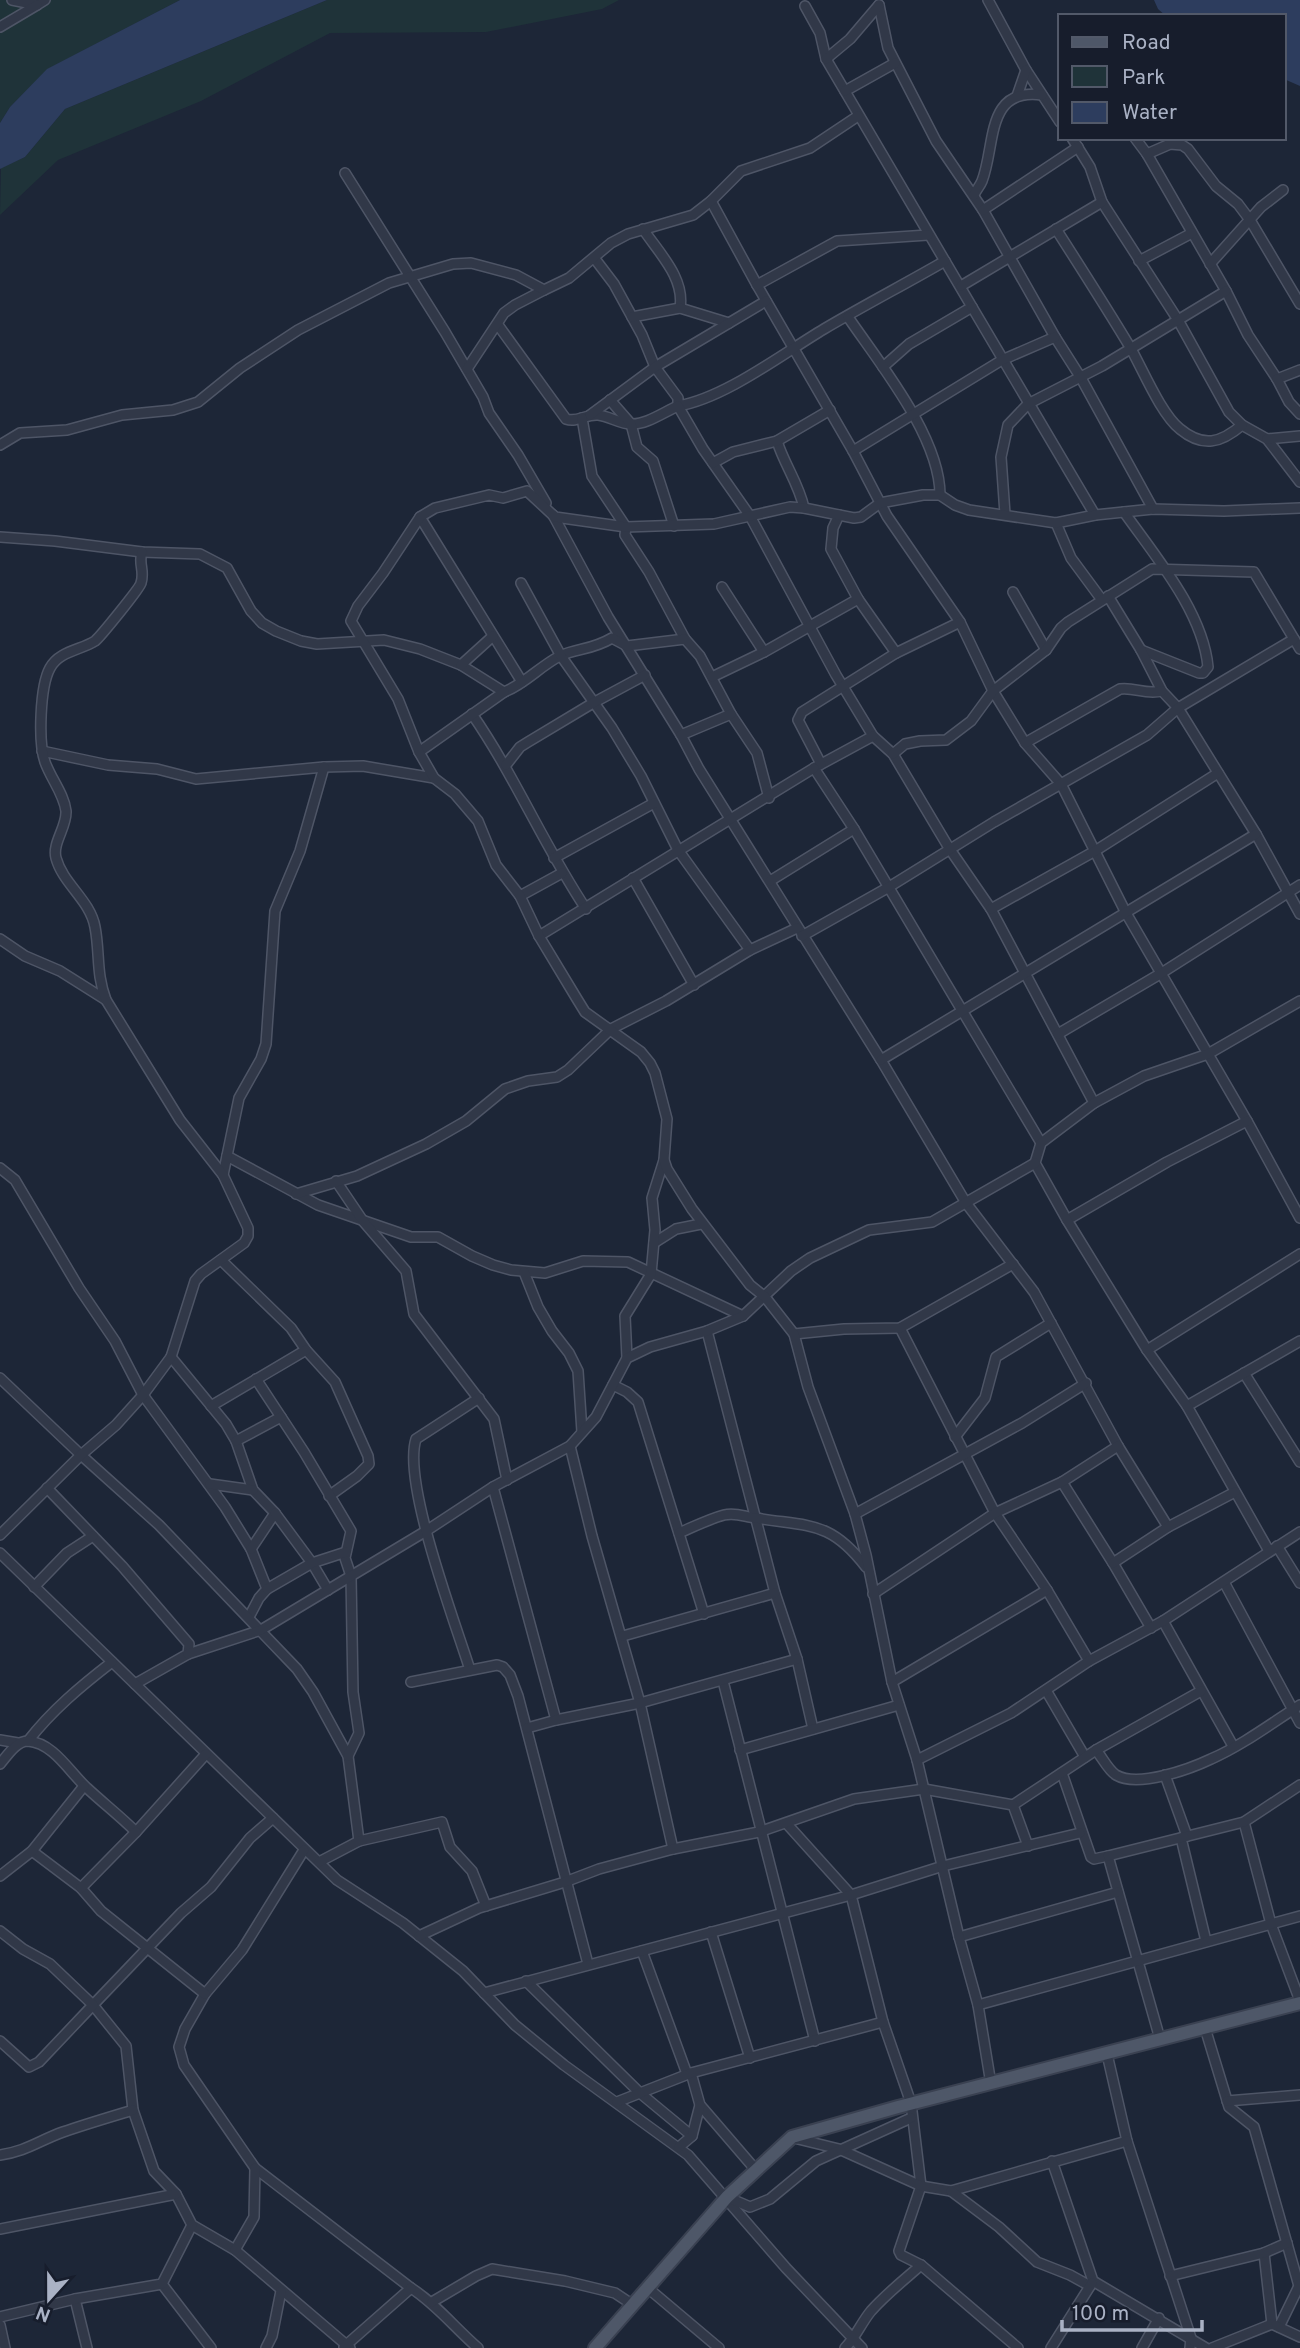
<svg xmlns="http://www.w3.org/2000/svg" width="1300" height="2348" font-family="Overpass,sans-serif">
	<rect width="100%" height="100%" fill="#1d2637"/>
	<g fill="#1f3339">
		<path d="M0,0H180L48,69L10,107L0,123Z"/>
		<path d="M327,0H619L602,9L486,32L330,33L201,101L58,160L0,215L1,168L25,157L65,109Z"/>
	</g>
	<g fill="#2d3d5e">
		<path d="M180,0H327L65,109L25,157L0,169V123L10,107L47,69Z"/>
		<path d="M1154,0H1300V86L1284,79V16H1166L1158,9Z"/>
	</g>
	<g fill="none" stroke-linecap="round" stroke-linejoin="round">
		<g stroke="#4e5566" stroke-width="12">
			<g id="minor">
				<path d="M12,0L37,5L45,0"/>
				<path d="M988,0L1026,70L1060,122"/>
				<path d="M879,5L888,48L936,141L983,210L1055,337L1081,378L1153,509"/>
				<path d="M805,6L820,33L826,59L972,307L909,344L883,367"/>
				<path d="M0,27L37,5"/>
				<path d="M826,59L850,39L879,5"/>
				<path d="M845,91L895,63"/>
				<path d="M1017,96L1026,70"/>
				<path d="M1072,138L1090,167L1102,202L1178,320L1229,412L1242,425L1267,439L1300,482"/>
				<path d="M1135,138L1147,154L1226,291L1248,335L1277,379L1300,370"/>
				<path d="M1147,154L1170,144L1182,145L1188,149L1216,186L1238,204L1250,220L1300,304"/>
				<path d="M345,173L445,332L483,397L489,413L518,455L546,503"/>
				<path d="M974,195C976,190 980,186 982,181C996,145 985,87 1042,95"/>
				<path d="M711,201L757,285L853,451L887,516L960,622L993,691L1025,743L1061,784L1126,913L1247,1121L1300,1218"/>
				<path d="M983,210L1078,147"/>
				<path d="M643,229C659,253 685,278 680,308"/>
				<path d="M1056,229C1081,268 1106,307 1130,347C1143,370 1161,414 1180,429C1203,448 1221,443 1242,425"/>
				<path d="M595,259L614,284L642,335L655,367L678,398V406C725,398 782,354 824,329C863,306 905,284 945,261"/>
				<path d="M1139,261L1192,233"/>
				<path d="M1210,264L1261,207L1283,190"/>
				<path d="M757,285L837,241L928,235"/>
				<path d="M961,286L1102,202"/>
				<path d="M972,307L1095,515"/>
				<path d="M632,317L680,308L729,323"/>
				<path d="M848,317C880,364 940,437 940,495"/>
				<path d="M498,325L566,419C577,423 586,414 598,415C609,416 620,424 631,424C646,425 664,412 678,406L703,449L750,516L836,675L873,736L893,754L949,848L991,909L1094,1103"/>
				<path d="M467,369L504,313L515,305L544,290"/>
				<path d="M1277,379L1289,402L1300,414"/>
				<path d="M610,400L631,424L637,447L653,461L674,526"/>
				<path d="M590,415L655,367L766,301"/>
				<path d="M582,418L592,476L626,527L625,535L649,572L685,639"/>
				<path d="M1267,439L1300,436"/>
				<path d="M777,441C784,464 799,484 804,508"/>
				<path d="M0,445L20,433L67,430L122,415L173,410L198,402L240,368L298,330L389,283L453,264L471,263L516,275L544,290L569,278L611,243L628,234L693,215L711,201L741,171L810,148L858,116"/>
				<path d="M853,451L1002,360L1055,337"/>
				<path d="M713,463L733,452L777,441L830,410"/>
				<path d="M1124,512C1155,556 1203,612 1208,667L1203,673H1199L1141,650"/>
				<path d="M1005,514L1001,457L1008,425L1028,404L1102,366L1226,291"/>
				<path d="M553,515L608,617L681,735"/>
				<path d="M420,517L522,682"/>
				<path d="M1056,523L1071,558L1102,600"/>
				<path d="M0,537L55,541L142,552L200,554L227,568L251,611L262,623L276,631L301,641L317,644L384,640L420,649L461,665L504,692C525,684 540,666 560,656C578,648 592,650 612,638L627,646L685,639L700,656L731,714L757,753L769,798"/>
				<path d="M521,583L561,656L612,728L641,776L678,850L750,950"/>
				<path d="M722,587L764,652"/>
				<path d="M1013,592L1046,650"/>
				<path d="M1108,596L1141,650L1162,691L1178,708L1256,834L1300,914"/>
				<path d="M858,599L896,653"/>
				<path d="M461,665L493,636"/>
				<path d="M712,677L764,652L858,599L831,549L833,528L839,515"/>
				<path d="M472,714C515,776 544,846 586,909"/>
				<path d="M731,714L681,735L699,769L881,1060L966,1203L1034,1292L1118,1446L1168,1527"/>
				<path d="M873,736L814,768L854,829L1041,1143"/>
				<path d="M1025,743L1120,689C1135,687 1145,695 1162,691"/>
				<path d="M42,751L108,765L157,769L196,779L324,767L363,766L434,778"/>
				<path d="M419,752L504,692"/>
				<path d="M893,754L905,744L920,741L946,740L971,721L993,691L1046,650L1061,628L1068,622L1152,569L1254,572L1300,649"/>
				<path d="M821,764L798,720L802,712L896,653L960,622"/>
				<path d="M506,765L520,747L528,742L593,703L645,675"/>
				<path d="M554,858L654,803"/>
				<path d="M633,878L694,985"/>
				<path d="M770,881L854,829"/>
				<path d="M520,896L562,873"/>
				<path d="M991,909L1095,851L1218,773"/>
				<path d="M539,936L814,768"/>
				<path d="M802,936L889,887L994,822L1147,735L1178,708L1294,639"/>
				<path d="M0,939L25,956L60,971L106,1000"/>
				<path d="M1058,1034L1160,974L1300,885"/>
				<path d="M881,1060L1256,834"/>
				<path d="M227,1156L318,1205L411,1237H438L472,1256L493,1265L511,1270L545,1273L583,1261L628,1262L743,1316"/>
				<path d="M0,1168L15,1180L79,1288L115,1341L143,1395L225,1507L251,1549L267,1589L259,1598L249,1617"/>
				<path d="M223,1175L239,1098L261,1059L266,1044L275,911L300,851L324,767"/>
				<path d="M336,1181L363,1221L406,1271L414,1314L494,1419L507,1480"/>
				<path d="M296,1194L357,1176L426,1144L466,1121L505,1089L528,1081L557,1077L568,1070L611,1029L666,1001L750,950L797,928"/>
				<path d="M1067,1220L1167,1162L1247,1121"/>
				<path d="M654,1243L676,1229L701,1224"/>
				<path d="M221,1260L291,1328L306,1350L335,1382L368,1456L369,1464L357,1476L329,1496"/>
				<path d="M524,1272L538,1307L552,1331L569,1353L578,1371L582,1432"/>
				<path d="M900,1328L995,1513L1047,1590L1089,1661"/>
				<path d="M707,1331L775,1593L797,1659L813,1729"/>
				<path d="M794,1334L844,1329L900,1328L1013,1264"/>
				<path d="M1147,1350L1300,1254"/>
				<path d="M171,1357L226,1424L236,1441L253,1490L275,1513L251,1549"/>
				<path d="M627,1358L625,1316L651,1274L655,1230L652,1198L664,1160"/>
				<path d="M1244,1373L1300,1462"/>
				<path d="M0,1378L81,1455L159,1525L297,1669L313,1692L348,1756L359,1841"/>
				<path d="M256,1379L304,1452L351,1531L345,1558L351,1576L353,1692L359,1733L348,1756"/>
				<path d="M613,1385L627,1392L638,1402L704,1614"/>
				<path d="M211,1406L306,1350"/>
				<path d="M1187,1406L1300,1341"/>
				<path d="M955,1437L985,1398L996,1357L1051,1323"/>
				<path d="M236,1441L281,1417"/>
				<path d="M570,1446L592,1536L640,1703L673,1849"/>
				<path d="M1062,1482L1113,1563L1151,1628"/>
				<path d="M210,1484L253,1490"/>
				<path d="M493,1487L556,1720"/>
				<path d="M47,1488L122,1566L189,1644L188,1654L135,1684"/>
				<path d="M275,1513L312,1563L328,1590"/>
				<path d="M855,1514L1022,1423L1086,1383"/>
				<path d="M679,1533C693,1527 709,1519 724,1515C736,1512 745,1517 756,1518C809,1527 830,1520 866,1567"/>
				<path d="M0,1535L81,1455L116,1425L143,1395L171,1357L195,1281L201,1274L244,1243L248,1236V1228L223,1175L180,1120L106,1000C96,974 100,953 95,927C90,900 63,884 56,858C52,843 67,827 66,811C64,794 51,779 45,762C38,742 40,686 50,668C59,651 81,650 95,641C100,637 140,588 141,583C145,571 138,563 142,552"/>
				<path d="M1277,1546L1300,1583"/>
				<path d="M1269,1551L1187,1406L1147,1350L1067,1220L1035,1163L1041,1143L1094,1103L1144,1076L1208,1054L1300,1001"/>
				<path d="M0,1553L337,1880L403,1923L463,1971L515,2025L564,2065L688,2155L786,2268L862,2348"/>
				<path d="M1113,1563L1168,1527L1235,1492"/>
				<path d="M1224,1582L1300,1723"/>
				<path d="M34,1587L67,1553L93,1536"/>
				<path d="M267,1589L312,1563L346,1552"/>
				<path d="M873,1594L995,1513L1062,1482L1118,1446"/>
				<path d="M1163,1621L1233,1746"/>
				<path d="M623,1636L775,1593"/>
				<path d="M188,1654L261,1630L426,1531L493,1487L570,1446L596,1417L627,1358L650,1347L707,1331L743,1316L791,1271L810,1258L869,1230L932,1222L1035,1163"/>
				<path d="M470,1670C455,1622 402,1482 416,1439L479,1398"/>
				<path d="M723,1681L815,2041"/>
				<path d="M411,1682L497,1665L503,1667L510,1675L518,1696L588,1964"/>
				<path d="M892,1682L1047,1590"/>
				<path d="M1047,1692L1085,1757"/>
				<path d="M527,1728L556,1720L640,1703L797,1659"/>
				<path d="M0,1740L18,1743"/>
				<path d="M28,1741C52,1710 81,1686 112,1662"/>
				<path d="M740,1750L899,1705"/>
				<path d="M1096,1750C1102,1757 1108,1770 1116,1775C1138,1788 1190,1769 1211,1759C1241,1746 1272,1723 1300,1705"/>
				<path d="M917,1760L1011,1713L1089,1661L1163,1621L1300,1532"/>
				<path d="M0,1764C7,1756 16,1741 28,1741C54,1743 70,1773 87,1788C103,1803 120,1816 136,1832L206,1754"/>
				<path d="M1062,1773L1091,1857L1094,1859L1108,1856L1160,2039"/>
				<path d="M1165,1775L1187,1836"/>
				<path d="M1013,1805L1096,1750L1201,1691"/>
				<path d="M273,1818L250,1838L211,1887L181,1913L93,2005L126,2046L133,2110L154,2171L176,2194L192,2225L235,2250L350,2348"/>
				<path d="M1244,1822L1271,1924L1300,2001"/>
				<path d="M787,1824L851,1895L883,2022L911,2103L921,2186L899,2251L901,2255L921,2265L1018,2348"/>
				<path d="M1181,1838L1206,1941"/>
				<path d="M304,1850L242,1950L205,1994L185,2029L179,2047L184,2065L255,2168L411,2288C436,2304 455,2328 478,2348"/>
				<path d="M32,1851L81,1888L101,1911L205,1994"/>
				<path d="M1108,1856L1244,1822L1300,1785"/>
				<path d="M319,1862L359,1841L442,1822L450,1847L472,1871L486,1906"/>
				<path d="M0,1876L32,1851L84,1786"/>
				<path d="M81,1888L136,1832"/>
				<path d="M0,1931L23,1949L50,1964L93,2005L39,2062L29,2067L0,2041"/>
				<path d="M711,1932L750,2058"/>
				<path d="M419,1936L479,1908L565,1882L599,1869L673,1849L759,1832L854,1799L924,1789L1013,1805L1028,1846"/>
				<path d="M959,1937L1118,1892"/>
				<path d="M642,1951L687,2074"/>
				<path d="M526,1981L640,2093L692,2136"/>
				<path d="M484,1993L851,1895L943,1866L1080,1833"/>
				<path d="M978,2005L1300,1916"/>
				<path d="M1205,2028L1229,2107L1254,2127L1299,2286"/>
				<path d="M1107,2054L1127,2141L1191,2338L1190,2348"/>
				<path d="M691,2073L700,2105L755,2169"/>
				<path d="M991,2084L978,2005L959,1937L917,1760L892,1682L866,1555L855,1514L808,1387L794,1334L765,1297L750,1285L692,1209L667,1169L664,1160L667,1119L655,1073L650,1063L641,1052L585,1012L577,999L539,936L520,896L496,865L478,821L455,794L434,778L419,752L398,699L351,621L358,606L383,573L420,517L435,508L489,495L503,498L527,491L555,517L626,527L714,524L790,507L804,508L854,518L861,517L880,503L923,495H940L955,505L969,510L1056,523L1095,515L1153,509L1224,511L1300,508"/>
				<path d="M1227,2101L1300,2095"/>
				<path d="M617,2102L691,2073L883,2022"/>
				<path d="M794,2138L839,2149L921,2186L951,2191L1127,2141"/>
				<path d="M679,2147L692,2136L700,2105"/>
				<path d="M0,2155C27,2151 38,2141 63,2132C86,2124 110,2117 133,2110"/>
				<path d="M1052,2161L1093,2281L1206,2348"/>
				<path d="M951,2191L999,2227L1037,2262L1070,2275L1090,2286"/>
				<path d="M729,2198L750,2207L770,2199L816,2161L911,2118"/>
				<path d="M0,2229L176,2194"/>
				<path d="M235,2250L254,2217L255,2168"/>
				<path d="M1264,2253L1272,2324"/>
				<path d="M1170,2276L1264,2253L1287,2243"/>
				<path d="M162,2284L211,2348"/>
				<path d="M649,2289L719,2348"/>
				<path d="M75,2299L87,2348"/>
				<path d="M432,2302L476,2276L492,2269L565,2281L615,2293L633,2305"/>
				<path d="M0,2317L75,2299L162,2284L192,2225"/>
				<path d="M0,2325L5,2348"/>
				<path d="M1279,2327L1300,2284"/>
				<path d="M344,2347L411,2288"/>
				<path d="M266,2348L272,2336L281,2291"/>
				<path d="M845,2348C856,2337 861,2323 871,2311C886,2294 904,2280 921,2265"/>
				<path d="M1051,2348L1092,2283"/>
				<path d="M1142,2348L1159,2318"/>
				<path d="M1212,2348L1272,2324L1300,2337"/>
			</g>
		</g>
		<g stroke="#3a4151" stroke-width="16">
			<path id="major" d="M595,2348L727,2197L792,2137L898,2107L1300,2003"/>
		</g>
		<use href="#minor" stroke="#313848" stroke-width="9"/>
		<use href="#major" stroke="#4e5768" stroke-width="12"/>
	</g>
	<rect x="1058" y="14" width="228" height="126" fill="#171d2c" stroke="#525969" stroke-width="2"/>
	<rect x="1072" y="37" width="35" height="10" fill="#4e5768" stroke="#525969" stroke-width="2"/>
	<text x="1122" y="49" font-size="21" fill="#aab2c5">Road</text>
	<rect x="1072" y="66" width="35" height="21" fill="#1f3339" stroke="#525969" stroke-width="2"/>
	<text x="1122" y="84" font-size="21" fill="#aab2c5">Park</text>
	<rect x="1072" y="102" width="35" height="21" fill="#2d3d5e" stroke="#525969" stroke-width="2"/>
	<text x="1122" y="119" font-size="21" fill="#aab2c5">Water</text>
	<g transform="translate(49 2299) rotate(201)" stroke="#171d2c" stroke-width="5" paint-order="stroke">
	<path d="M0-5L12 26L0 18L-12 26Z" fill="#aab2c5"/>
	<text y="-10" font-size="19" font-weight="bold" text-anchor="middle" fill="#aab2c5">N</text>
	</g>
	<path d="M1062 2320v10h140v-10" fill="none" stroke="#aab2c5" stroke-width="3.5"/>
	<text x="1072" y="2320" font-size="21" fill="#aab2c5" stroke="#171d2c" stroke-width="5" paint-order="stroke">100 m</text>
</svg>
